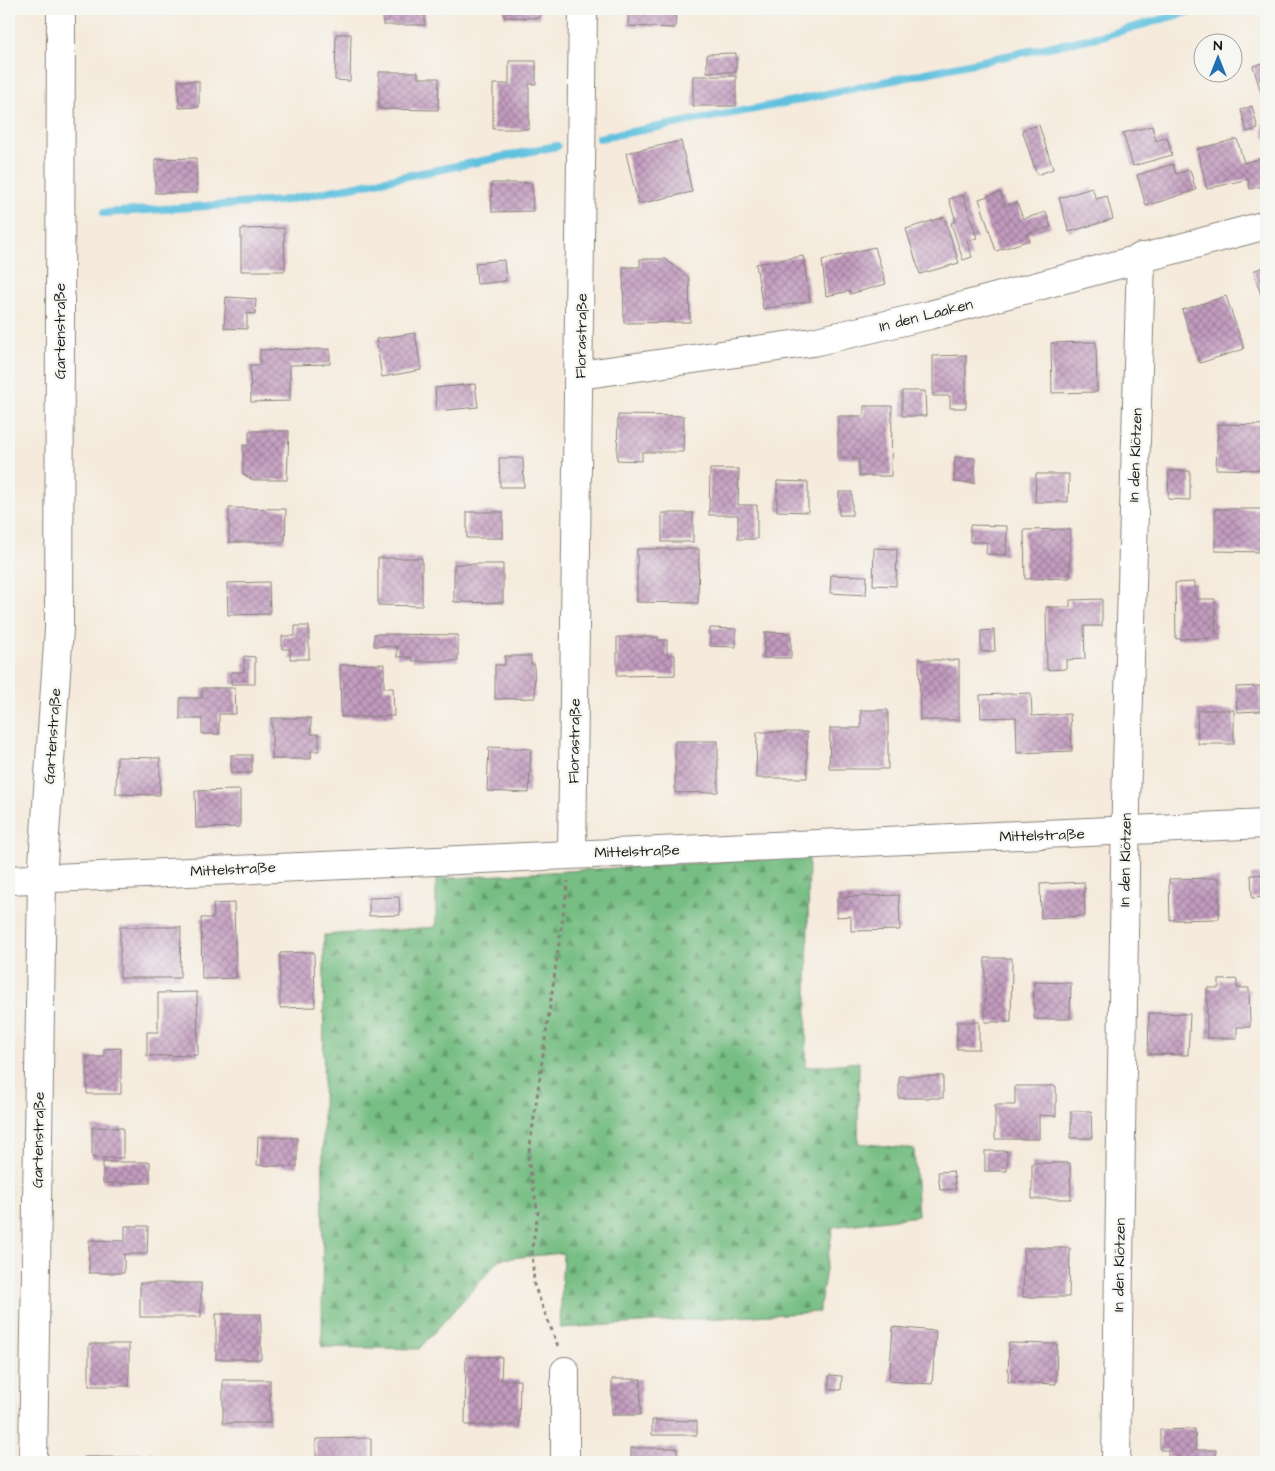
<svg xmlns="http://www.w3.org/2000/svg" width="1275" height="1471" font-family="'Architects Daughter',sans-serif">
	<defs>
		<pattern id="forest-firs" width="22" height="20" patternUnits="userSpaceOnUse" patternTransform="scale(1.25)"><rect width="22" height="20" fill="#77be84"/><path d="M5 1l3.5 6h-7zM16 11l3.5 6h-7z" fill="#619a6b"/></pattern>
		<pattern id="building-cross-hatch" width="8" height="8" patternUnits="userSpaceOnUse" patternTransform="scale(1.25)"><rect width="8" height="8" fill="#c29bbf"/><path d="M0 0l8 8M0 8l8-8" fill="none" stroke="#9d7e9a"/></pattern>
	</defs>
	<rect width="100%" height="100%" fill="#f6f6f2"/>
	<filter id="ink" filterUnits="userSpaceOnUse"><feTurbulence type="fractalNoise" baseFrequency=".02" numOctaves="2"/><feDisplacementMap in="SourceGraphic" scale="10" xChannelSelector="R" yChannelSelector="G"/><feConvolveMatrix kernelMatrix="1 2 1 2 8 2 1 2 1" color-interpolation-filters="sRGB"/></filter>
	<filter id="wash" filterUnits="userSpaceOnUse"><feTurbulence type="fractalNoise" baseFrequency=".0096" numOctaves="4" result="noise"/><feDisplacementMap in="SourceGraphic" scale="20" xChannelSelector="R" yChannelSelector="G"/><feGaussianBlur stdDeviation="1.12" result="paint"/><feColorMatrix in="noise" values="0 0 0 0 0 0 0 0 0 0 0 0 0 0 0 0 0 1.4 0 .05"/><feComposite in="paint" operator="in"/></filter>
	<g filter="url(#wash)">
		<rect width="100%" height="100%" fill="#f5eadb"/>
		<path fill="url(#forest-firs)" stroke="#4a6d50" d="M809,856L806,1067L859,1062L858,1143L914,1149L918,1216L833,1227L819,1312L560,1328L563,1253L500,1259L419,1349L322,1347L324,935L436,927V879Z"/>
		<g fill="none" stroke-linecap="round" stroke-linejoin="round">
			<g stroke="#61c1df" stroke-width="8">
				<path d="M599,138L765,107L1106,35L1198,9"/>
				<path d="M104,213L281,201L557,146"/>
			</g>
		</g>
		<g id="blocks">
			<g fill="url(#building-cross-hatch)">
				<rect x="383" y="9" width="42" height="16"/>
				<path d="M504,9H540V18L504,17Z"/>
				<path d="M629,9H676L675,28L628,26Z"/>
				<path d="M336,34H351L350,81L335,80Z"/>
				<path d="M736,53V72H707V54Z"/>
				<path d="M509,61H536V84H529V129H493V84H509Z"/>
				<path d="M1266,62V102L1264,103L1253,66Z"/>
				<path d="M379,72H418V78H439L438,110L379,109Z"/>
				<rect x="693" y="76" width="43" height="30"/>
				<path d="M178,81H199V107L179,108Z"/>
				<path d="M1252,106L1258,129L1247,132L1241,110Z"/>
				<path d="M1039,125L1053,169L1037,175L1022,130Z"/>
				<path d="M1152,126L1156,141L1167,137L1172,155L1133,166L1123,133Z"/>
				<path d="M1266,127V142L1262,128Z"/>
				<path d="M1237,139L1244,163L1265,157L1266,185L1250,189L1248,179L1207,189L1197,149Z"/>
				<path d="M681,141L692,192L638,204L626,153Z"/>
				<path d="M196,158L197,193H155V159Z"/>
				<path d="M1173,164L1176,174L1190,170L1196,190L1146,206L1137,175Z"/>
				<path d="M491,183H532L533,211L492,212Z"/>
				<path d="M1092,188L1096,199L1107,196L1113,219L1069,232L1059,198Z"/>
				<path d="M1000,192L1005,206L1017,202L1023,219L1046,212L1051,227L1027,234L1030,240L996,251L979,199Z"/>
				<path d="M963,195L977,238L967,241L972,257L963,260L951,223L956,221L949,199Z"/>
				<path d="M944,217L959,263L920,274L906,229Z"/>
				<path d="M284,228L285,271H241V229Z"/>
				<path d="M875,247L886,284L850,294V291L826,296L822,260Z"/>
				<path d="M803,256L810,301L763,309L756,264Z"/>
				<path d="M640,259H665L689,278L690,322L624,323L623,267H640Z"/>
				<path d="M504,260L506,281L477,284L475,263Z"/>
				<path d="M1266,266V306H1265L1253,271Z"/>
				<path d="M1226,296L1244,349L1200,363L1182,310Z"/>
				<path d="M226,297L256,299L255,314L247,313V329L224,328Z"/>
				<path d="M415,333L421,370L382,377L376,339Z"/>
				<path d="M1096,342L1097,392L1052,393L1051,343Z"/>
				<path d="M330,349V364L290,365V401L251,402L250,365H260V350Z"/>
				<path d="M966,355V408H950V396H933V356Z"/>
				<path d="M475,384L478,407L437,411L435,388Z"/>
				<path d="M902,391H925L926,416H902Z"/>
				<path d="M864,406H892L891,476H859V459L838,458V416H864Z"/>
				<path d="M618,415L684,416L683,452H642V461L617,460Z"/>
				<path d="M1218,424L1266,425V470L1216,469Z"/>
				<path d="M249,431H289L287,480H253L243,474V445H249Z"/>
				<path d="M955,457L975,458V483L954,482Z"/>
				<path d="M499,458H523L524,487H500Z"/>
				<path d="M710,469H739L738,505H757V539H738V515H709Z"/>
				<path d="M1169,471H1190V500L1168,499Z"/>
				<path d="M1036,474H1069L1068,502H1035Z"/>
				<path d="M777,481L808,482V512L777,511Z"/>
				<rect x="839" y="492" width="13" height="23"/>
				<path d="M229,508L286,509L285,542H229Z"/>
				<path d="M1215,509H1264V552L1215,551Z"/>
				<rect x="467" y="512" width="36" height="26"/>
				<rect x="662" y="513" width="31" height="29"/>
				<path d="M970,525L1007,526L1006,555L986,554L987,542H970Z"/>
				<path d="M1070,529V578L1025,579L1024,530Z"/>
				<path d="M874,548L897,549L896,586L873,585Z"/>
				<path d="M637,549H699L698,603L637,602Z"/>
				<path d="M378,558H422V606L378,605Z"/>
				<path d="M454,564H503V603L454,602Z"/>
				<path d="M831,575L867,576L866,595L830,593Z"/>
				<path d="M269,582L270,614L228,615L227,583Z"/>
				<path d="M1195,582V599H1215L1216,638L1176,639L1175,583Z"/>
				<path d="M1102,599V626H1084L1085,659L1066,660V669L1047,670L1046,607H1070V600Z"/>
				<path d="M295,626H309V659H290V649H282V636H295Z"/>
				<path d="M710,628L736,629V647L710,646Z"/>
				<path d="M994,630L995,651L981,652V631Z"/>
				<path d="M765,632L791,633V658H764Z"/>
				<path d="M374,634L458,635V661H412V657H397V647L374,646Z"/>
				<path d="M617,637H658V640H667V655H675V675L617,676Z"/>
				<path d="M244,656L255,657V684H231V672H244Z"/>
				<path d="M505,656H531V664H534L535,698L495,699V665H505Z"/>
				<path d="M919,660H959V720H920Z"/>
				<path d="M384,664V688H393L394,716L341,717L340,665Z"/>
				<path d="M1260,686L1261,711L1237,712L1236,687Z"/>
				<path d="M202,688H235L236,714H219V734H202V719H180V698H202Z"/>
				<path d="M1031,693L1032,716L1070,714L1072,751L1017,753L1016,717L981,718L980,695Z"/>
				<path d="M861,710H888V769H829L830,728H861Z"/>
				<path d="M1197,710H1234V744H1198Z"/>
				<path d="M272,718H311V734H319V751H311V759H272Z"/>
				<path d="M757,732H807V778H756Z"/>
				<path d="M675,741H718V792L675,793Z"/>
				<path d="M489,747L531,749L529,793L487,791Z"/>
				<rect x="231" y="755" width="21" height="18"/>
				<path d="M117,757L160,758V795L116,794Z"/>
				<path d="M240,790V827L196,828L195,791Z"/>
				<path d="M1266,874V897L1252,898L1251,875Z"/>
				<path d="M1219,878V919L1170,920L1169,879Z"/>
				<path d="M1084,882L1085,916L1041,918L1040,884Z"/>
				<path d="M899,895L900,930L851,931V916L837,917V897Z"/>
				<path d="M399,897L400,915L369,916V898Z"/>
				<path d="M234,903L236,978L202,979L201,918H214L213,904Z"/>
				<path d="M120,927H181L180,978H120Z"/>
				<path d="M314,952L315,1007L280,1008V953Z"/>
				<path d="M985,958H1012L1011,1022H985Z"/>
				<path d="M1237,979V988H1249L1250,1027H1237V1038H1207V988H1219V980Z"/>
				<path d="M1034,982L1071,983L1070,1019H1034Z"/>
				<path d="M197,992L198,1055L147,1056V1032H158V993Z"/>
				<path d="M1149,1013L1190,1014L1188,1055L1148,1054Z"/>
				<rect x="957" y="1022" width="22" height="27"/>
				<path d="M121,1048V1094H87V1057H104V1049Z"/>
				<rect x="899" y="1076" width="44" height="22"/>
				<path d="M1015,1086H1056V1116L1039,1115V1139H995V1105H1015Z"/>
				<path d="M1071,1111H1091L1092,1138H1071Z"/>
				<path d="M92,1127L123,1128V1158H92Z"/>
				<path d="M258,1137L297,1138V1167L257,1165Z"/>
				<rect x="985" y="1151" width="22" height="20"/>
				<rect x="103" y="1162" width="47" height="21"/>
				<path d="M1032,1163H1070L1071,1199H1032Z"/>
				<path d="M953,1171L956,1189L940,1190L938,1172Z"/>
				<path d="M125,1226H148L147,1254H124V1273H89V1240L125,1241Z"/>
				<path d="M1024,1248H1070L1069,1297H1023Z"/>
				<rect x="140" y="1283" width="61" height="34"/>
				<rect x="216" y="1314" width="45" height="45"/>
				<path d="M893,1327L936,1331L932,1384L889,1381Z"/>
				<path d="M1009,1343L1057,1344L1056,1384L1008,1382Z"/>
				<rect x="89" y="1344" width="40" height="42"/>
				<path d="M466,1357H502L501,1380H520L519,1425H465Z"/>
				<path d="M829,1375L842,1376L841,1390H829Z"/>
				<path d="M612,1379H641L640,1415H612Z"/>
				<rect x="223" y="1380" width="47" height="43"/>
				<path d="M652,1420L697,1421V1435H652Z"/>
				<path d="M1195,1429L1196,1450H1216V1462H1168V1450H1160V1430Z"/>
				<path d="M371,1438V1459H351V1462H316V1439Z"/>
				<rect x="631" y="1448" width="46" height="14"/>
				<rect x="85" y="1457" width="68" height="5"/>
				<rect x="371" y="1459" width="41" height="3"/>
			</g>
		</g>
	</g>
	<g filter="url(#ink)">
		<use href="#blocks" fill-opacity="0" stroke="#88837c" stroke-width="1"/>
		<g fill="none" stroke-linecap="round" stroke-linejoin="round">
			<g stroke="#88837c" stroke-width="30">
				<g id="minor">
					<path d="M580,375L813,342L930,315L1266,225"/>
					<path d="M572,854L583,9"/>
					<path d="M9,880L1266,824"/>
					<path d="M33,1462L42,878L59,629L61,9"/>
					<path d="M565,1462V1371"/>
					<path d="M1116,1462L1126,804L1141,257"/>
				</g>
			</g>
			<path stroke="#88837c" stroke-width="3" stroke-dasharray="4 4" stroke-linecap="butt" d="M558,1346L534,1285L532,1248L538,1213L528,1159L568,881"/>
			<use href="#minor" stroke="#fff" stroke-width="28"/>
		</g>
	</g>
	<g text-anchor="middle" stroke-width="4.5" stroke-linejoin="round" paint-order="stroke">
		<g font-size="15" fill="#1c1c1c" stroke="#f6f6f2">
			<text transform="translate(926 315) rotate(-14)" y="5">In den Laaken</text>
			<text transform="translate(60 331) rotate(-90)" y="5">Gartenstraße</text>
			<text transform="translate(581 336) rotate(-89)" y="5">Florastraße</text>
			<text transform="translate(1135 455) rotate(-88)" y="5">In den Klötzen</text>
			<text transform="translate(52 736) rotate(-86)" y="5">Gartenstraße</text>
			<text transform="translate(574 741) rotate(-89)" y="5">Florastraße</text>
			<text transform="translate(1042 835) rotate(-2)" y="5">Mittelstraße</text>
			<text transform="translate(637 851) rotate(-2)" y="5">Mittelstraße</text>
			<text transform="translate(1125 860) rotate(-89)" y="5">In den Klötzen</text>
			<text transform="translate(233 869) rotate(-3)" y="5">Mittelstraße</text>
			<text transform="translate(38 1140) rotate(-89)" y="5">Gartenstraße</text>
			<text transform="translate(1119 1265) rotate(-89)" y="5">In den Klötzen</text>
		</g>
	</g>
	<rect width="1275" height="1471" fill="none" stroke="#f6f6f2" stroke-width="30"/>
	<g transform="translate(1218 58)"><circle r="24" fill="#f6f6f2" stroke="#9f9f9c"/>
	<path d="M0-4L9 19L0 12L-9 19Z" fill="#1f6fb2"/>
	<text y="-8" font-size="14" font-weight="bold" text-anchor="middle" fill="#1c1c1c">N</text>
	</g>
</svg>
